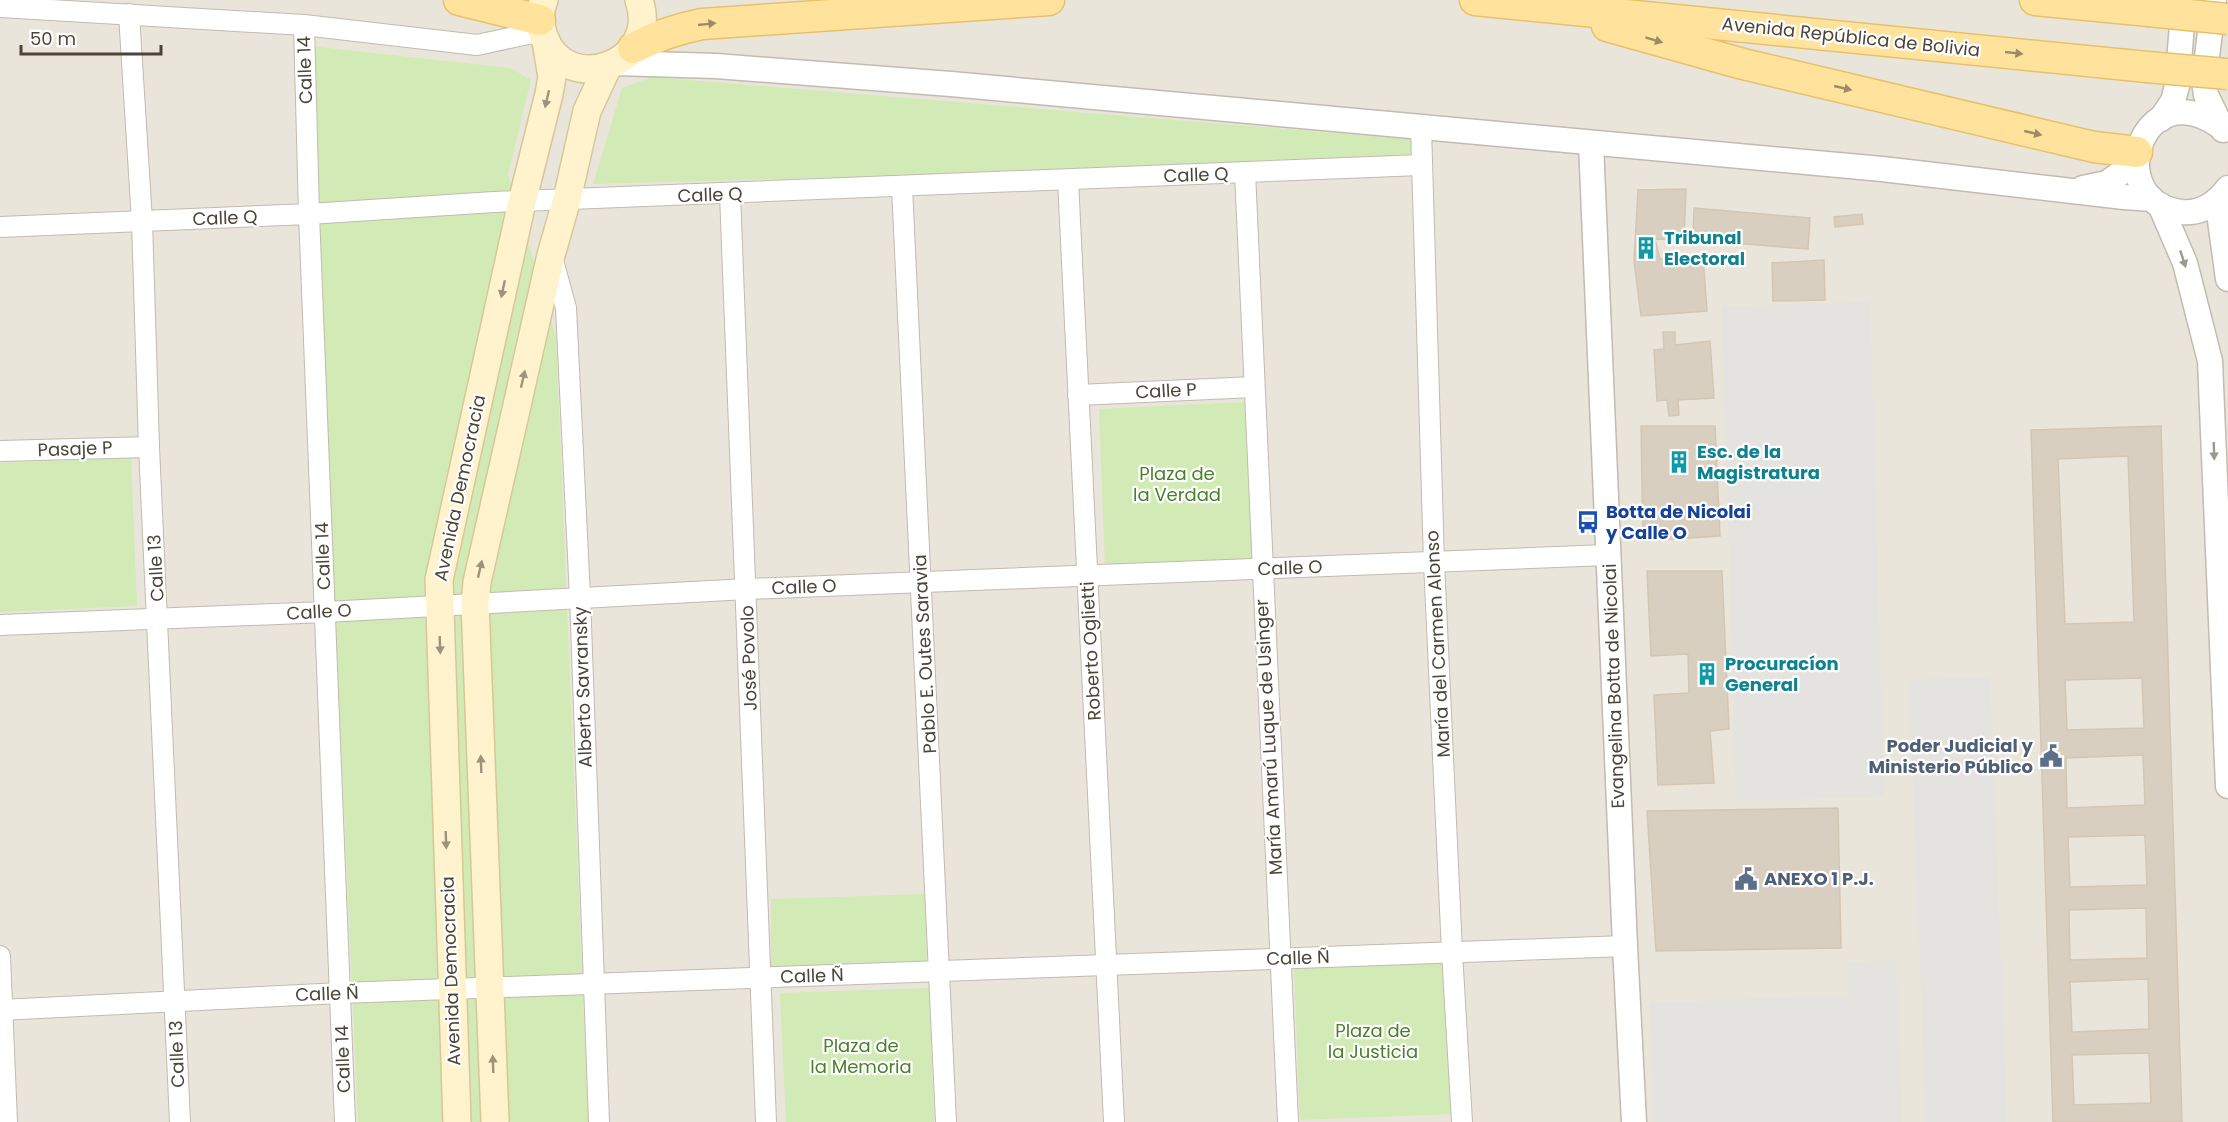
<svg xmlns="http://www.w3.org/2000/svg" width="2228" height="1122" font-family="Poppins,sans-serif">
	<rect width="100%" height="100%" fill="#f6f3ec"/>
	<rect fill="#eae5da" x="0" y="0" width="2228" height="1122"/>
	<g fill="#d2eab5">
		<path d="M310,46L511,68L531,80L508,174L556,337L588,1122H358Z"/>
		<path d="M652,77L1418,140L1417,161L593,184L622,88Z"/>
		<path d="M1247,402L1255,560L1105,567L1099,409Z"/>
		<path d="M131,458L137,606L0,612V463Z"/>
		<path d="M925,894L927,962L771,967V899Z"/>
		<path d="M1446,961L1453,1114L1300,1120L1294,969Z"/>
		<path d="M929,988L934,1122H786L780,993Z"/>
	</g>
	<g fill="#e5e3e0">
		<path d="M1870,302L1884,797L1736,801L1722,306Z"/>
		<path d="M1990,677L2007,1122H1926L1909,680Z"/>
		<path d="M1896,960L1902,1122H1655L1650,1003L1848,995L1847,962Z"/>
	</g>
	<g fill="#d8cfc1" stroke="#d3c7b4" stroke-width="1.5" fill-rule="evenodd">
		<path d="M1686,189L1684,240L1655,239L1660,259L1703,256L1707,311L1641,316L1634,261L1638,190Z"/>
		<path d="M1694,208L1810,218L1808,249L1693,240Z"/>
		<path d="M1862,214L1863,224L1835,227L1834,217Z"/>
		<path d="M1824,260L1825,300L1773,301L1772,263Z"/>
		<path d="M1663,332H1675V345L1710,341L1714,398L1678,400L1679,415L1669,416L1667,400L1657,401L1654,350L1664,349Z"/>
		<path d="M1641,426H1715L1720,536L1643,541Z"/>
		<path d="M2161,426L2182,1122H2053L2031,430ZM2128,456L2134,622L2065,624L2058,459ZM2142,678L2144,728L2067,730L2065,680ZM2143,755L2145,805L2067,808L2066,758ZM2145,835L2147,885L2070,887L2068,837ZM2146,908L2147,958L2070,960L2069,910ZM2148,979L2149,1029L2072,1032L2070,982ZM2149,1053L2151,1103L2074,1105L2072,1055Z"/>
		<path d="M1647,571H1722L1729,729L1710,731L1714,783L1658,785L1654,695L1689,693L1688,654L1651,656Z"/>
		<path d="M1838,808L1841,948L1656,951L1647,811Z"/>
	</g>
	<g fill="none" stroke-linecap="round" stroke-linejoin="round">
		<g stroke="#c2bbae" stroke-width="22">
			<g id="minor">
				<path d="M0,7L304,25L477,45L542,31"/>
				<path d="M129,14L142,221L149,447L180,1122"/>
				<path d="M304,25L309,214L345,1122"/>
				<path d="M1421,128L1434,562L1452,952L1462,1122"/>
				<path d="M1245,172L1288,1122"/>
				<path d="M1068,180L1114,1122"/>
				<path d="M902,187L946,1122"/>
				<path d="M730,194L766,1122"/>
				<path d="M0,227L309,214L494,202L1421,165"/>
				<path d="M552,257L566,308L580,597L599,1122"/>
				<path d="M1078,395L1254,387"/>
				<path d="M0,451L149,447"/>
				<path d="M0,625L326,612L747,589L1608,555"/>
				<path d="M0,956L7,1122"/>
				<path d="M0,1010L341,993L1625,946"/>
			</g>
		</g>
		<g stroke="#c2bbae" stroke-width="27">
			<g id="tertiary">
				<path d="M2214,0L2204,81L2206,95L2223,130"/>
				<path d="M615,63L716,66L951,84L1882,169L2124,197L2152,199"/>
				<path d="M2161,119L2173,101L2177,86L2184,0"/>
				<path d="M2221,127C2140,69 2101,202 2181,212C2201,214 2216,204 2228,188"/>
				<path d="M1591,143L1625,946L1634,1122"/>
				<path d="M2083,188L2107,183L2136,162"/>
				<path d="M2220,198L2219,213L2228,279"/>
				<path d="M2160,205L2185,263L2210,361L2228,786"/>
			</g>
		</g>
		<g stroke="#d6c79b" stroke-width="30">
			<g id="secondary">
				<path d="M544,0C539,11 540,25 544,37C567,98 661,64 639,0"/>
				<path d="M457,1122L439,580L522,202L549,94L552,77L546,41"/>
				<path d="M495,1122L475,603L477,582L551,255L567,199L587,111L608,66"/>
			</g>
		</g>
		<g stroke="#e6c16a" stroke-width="33">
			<g id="primary">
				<path d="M459,0L540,20"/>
				<path d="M1475,0L2147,67"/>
				<path d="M2035,0L2149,11"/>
				<path d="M1607,26L1743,64L2094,147L2137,152"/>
				<path d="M633,48C656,36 677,29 702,24L1049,0"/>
			</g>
		</g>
		<use href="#minor" stroke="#fff" stroke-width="20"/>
		<use href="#tertiary" stroke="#fff" stroke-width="24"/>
		<use href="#secondary" stroke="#fff3cd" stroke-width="27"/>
		<use href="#primary" stroke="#ffe39c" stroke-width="30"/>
		<g stroke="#e6c16a" stroke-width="33" stroke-linecap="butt">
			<g id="primary-bridge">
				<path d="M2149,11L2228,19"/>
				<path d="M2147,67L2228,74"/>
			</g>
		</g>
		<use href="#primary-bridge" stroke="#ffe39c" stroke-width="30"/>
	</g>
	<defs><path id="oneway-solid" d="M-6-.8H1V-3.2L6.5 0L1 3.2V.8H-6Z" transform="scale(1.5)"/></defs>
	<g fill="#9c8c66">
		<use href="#oneway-solid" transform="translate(707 24) rotate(-6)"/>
		<use href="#oneway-solid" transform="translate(1654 40) rotate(17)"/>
		<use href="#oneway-solid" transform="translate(2014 53) rotate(6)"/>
		<use href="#oneway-solid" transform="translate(1843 88) rotate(13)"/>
		<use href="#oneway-solid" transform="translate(2033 133) rotate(13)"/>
	</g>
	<g fill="#9c937c">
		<use href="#oneway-solid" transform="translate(547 99) rotate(103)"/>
		<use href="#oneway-solid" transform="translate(503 289) rotate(102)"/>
		<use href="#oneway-solid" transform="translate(523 379) rotate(-77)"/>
		<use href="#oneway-solid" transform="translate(480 569) rotate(-77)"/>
		<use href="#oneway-solid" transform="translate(440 645) rotate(88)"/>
		<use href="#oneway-solid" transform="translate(481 764) rotate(-92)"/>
		<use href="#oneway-solid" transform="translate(446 840) rotate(88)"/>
		<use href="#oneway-solid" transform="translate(493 1064) rotate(-92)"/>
	</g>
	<g fill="#9c9892">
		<use href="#oneway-solid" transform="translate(2183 259) rotate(72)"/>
		<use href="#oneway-solid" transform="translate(2214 451) rotate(88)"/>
	</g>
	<defs>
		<g id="building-bare" transform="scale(1.8)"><path d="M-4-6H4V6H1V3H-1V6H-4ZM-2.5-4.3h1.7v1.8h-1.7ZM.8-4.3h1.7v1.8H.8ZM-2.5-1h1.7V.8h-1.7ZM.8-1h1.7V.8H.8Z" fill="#0f9aa8" stroke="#fff" stroke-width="2.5" paint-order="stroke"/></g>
		<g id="bus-bare" transform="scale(1.8)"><path d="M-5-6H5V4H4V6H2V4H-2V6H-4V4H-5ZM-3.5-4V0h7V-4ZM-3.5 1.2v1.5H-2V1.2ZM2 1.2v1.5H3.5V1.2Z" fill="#1a4fb4" stroke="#fff" stroke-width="2.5" paint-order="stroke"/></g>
		<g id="civic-bare" transform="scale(1.8)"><path d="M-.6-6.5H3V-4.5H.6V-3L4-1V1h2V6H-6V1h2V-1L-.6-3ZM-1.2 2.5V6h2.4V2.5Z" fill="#5c6f8a" stroke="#fff" stroke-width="2.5" paint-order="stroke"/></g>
	</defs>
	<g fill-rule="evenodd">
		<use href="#building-bare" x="1646" y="248"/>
		<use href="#building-bare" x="1679" y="462"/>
		<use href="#bus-bare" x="1588" y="522"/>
		<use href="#building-bare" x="1707" y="674"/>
		<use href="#civic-bare" x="2051" y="756"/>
		<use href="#civic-bare" x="1746" y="879"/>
	</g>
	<g text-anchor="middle" stroke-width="4.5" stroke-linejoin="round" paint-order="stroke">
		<g font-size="18" fill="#4b4439" stroke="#fff">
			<text transform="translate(1851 37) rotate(6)" y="6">Avenida República de Bolivia</text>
			<text transform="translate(305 70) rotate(-92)" y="6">Calle 14</text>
			<text transform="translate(1196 175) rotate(-2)" y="6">Calle Q</text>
			<text transform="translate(710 195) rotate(-2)" y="6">Calle Q</text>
			<text transform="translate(225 218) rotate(-2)" y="6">Calle Q</text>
			<text transform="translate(1166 391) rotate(-3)" y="6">Calle P</text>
			<text transform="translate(75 449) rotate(-2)" y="6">Pasaje P</text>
			<text transform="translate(460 488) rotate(-78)" y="6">Avenida Democracia</text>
			<text transform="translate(323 556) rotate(-92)" y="6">Calle 14</text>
			<text transform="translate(156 568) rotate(-93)" y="6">Calle 13</text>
			<text transform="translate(1290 568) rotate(-2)" y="6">Calle O</text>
			<text transform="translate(804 587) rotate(-2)" y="6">Calle O</text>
			<text transform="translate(319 612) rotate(-3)" y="6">Calle O</text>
			<text transform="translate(1438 644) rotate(-93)" y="6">María del Carmen Alonso</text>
			<text transform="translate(1091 651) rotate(-93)" y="6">Roberto Oglietti</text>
			<text transform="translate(925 654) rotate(-93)" y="6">Pablo E. Outes Saravia</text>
			<text transform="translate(749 658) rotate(-92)" y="6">José Povolo</text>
			<text transform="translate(1614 686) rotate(-92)" y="6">Evangelina Botta de Nicolai</text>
			<text transform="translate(583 687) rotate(-92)" y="6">Alberto Savransky</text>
			<text transform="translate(1269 737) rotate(-93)" y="6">María Amarú Luque de Usinger</text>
			<text transform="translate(1298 958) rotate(-2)" y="6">Calle Ñ</text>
			<text transform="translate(451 971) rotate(-92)" y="6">Avenida Democracia</text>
			<text transform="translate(812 976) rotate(-2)" y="6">Calle Ñ</text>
			<text transform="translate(327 994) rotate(-2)" y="6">Calle Ñ</text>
			<text transform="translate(177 1054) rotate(-92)" y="6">Calle 13</text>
			<text transform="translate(343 1059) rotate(-92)" y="6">Calle 14</text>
		</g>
		<g font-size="18" font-weight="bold" fill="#0d838f" stroke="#fff" text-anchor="start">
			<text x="1664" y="244">Tribunal<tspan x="1664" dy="21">Electoral</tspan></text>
			<text x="1697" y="458">Esc. de la<tspan x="1697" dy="21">Magistratura</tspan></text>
			<text x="1725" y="670">Procuracíon<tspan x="1725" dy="21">General</tspan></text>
		</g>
		<g font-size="18" fill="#4a7f2a" stroke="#fff">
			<text x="1177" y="480">Plaza de<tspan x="1177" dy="21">la Verdad</tspan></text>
			<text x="1373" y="1037">Plaza de<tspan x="1373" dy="21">la Justicia</tspan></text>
			<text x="861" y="1052">Plaza de<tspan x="861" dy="21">la Memoria</tspan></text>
		</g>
		<g font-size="18" font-weight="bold" fill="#164399" stroke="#fff" text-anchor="start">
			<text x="1606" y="518">Botta de Nicolai<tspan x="1606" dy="21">y Calle O</tspan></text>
		</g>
		<g font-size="18" font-weight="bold" fill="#4e5e75" stroke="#fff" text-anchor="end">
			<text x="2033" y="752">Poder Judicial y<tspan x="2033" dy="21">Ministerio Público</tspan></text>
			<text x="1764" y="885" text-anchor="start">ANEXO 1 P.J.</text>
		</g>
	</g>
	<path d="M21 45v9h140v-9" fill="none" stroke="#4b4439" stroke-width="3"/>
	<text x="30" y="45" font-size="18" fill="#4b4439" stroke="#ffffff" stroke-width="4.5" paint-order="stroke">50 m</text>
</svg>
